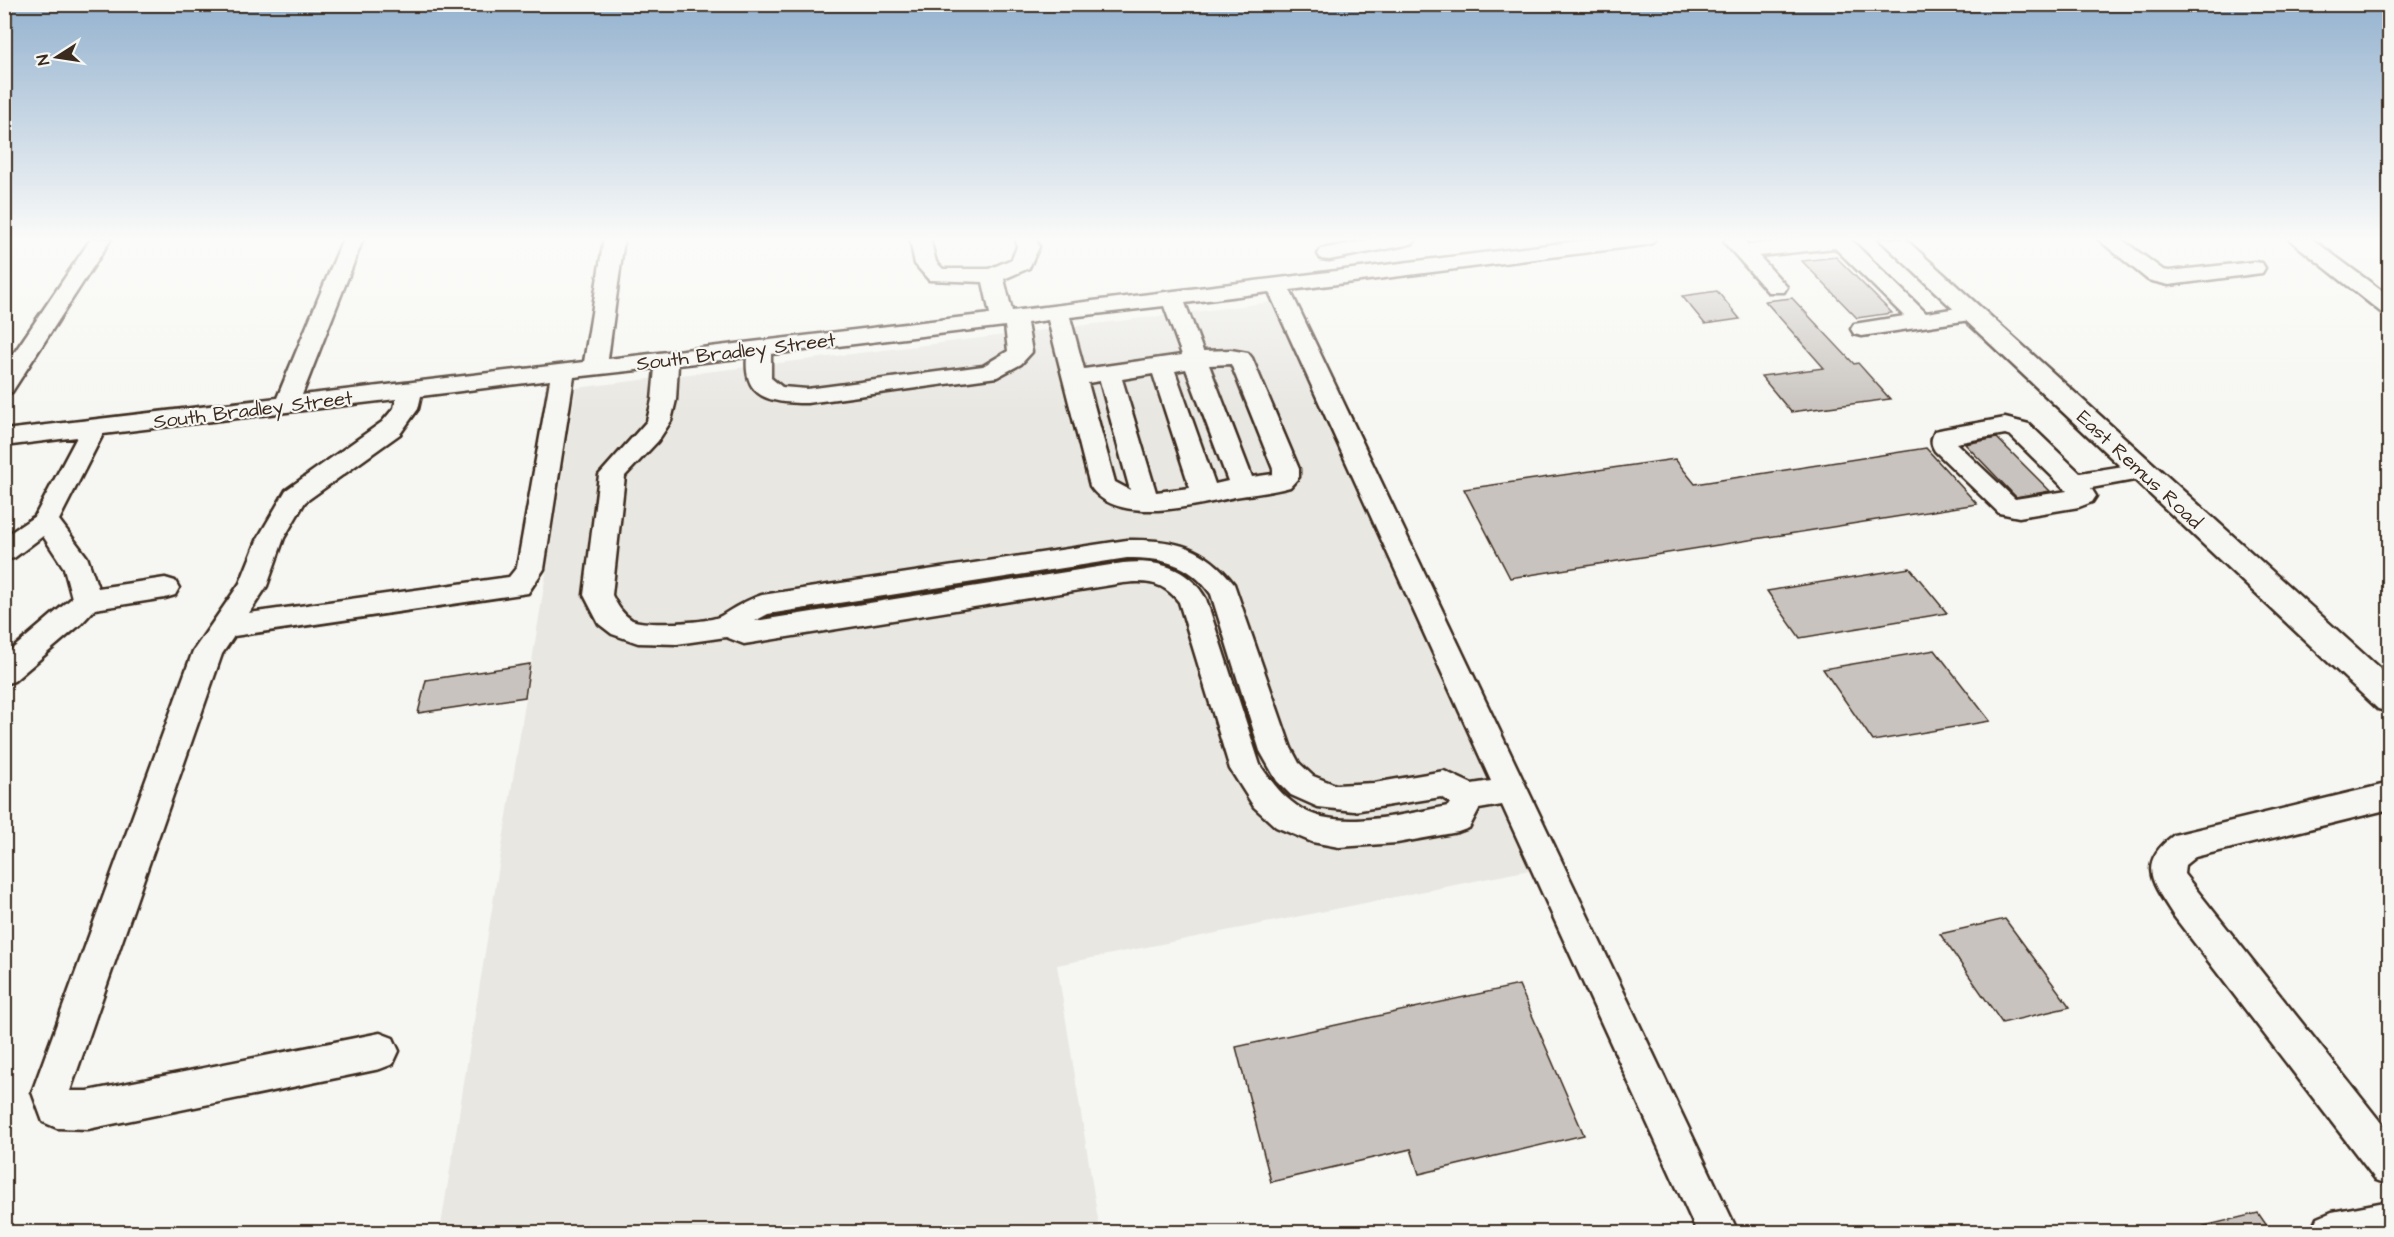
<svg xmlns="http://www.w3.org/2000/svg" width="2394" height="1237" font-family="'Architects Daughter',sans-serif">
	<rect width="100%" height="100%" fill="#f6f6f2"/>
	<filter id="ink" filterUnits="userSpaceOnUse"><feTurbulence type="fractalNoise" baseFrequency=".0167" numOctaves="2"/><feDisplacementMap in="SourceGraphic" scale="12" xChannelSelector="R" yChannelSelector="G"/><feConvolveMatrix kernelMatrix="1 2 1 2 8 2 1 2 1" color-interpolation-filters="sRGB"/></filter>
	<g filter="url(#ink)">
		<path fill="#e8e7e2" d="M1273,302L1534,869L1057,965L1100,1232H440L576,388Z"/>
		<g fill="#c8c3be" stroke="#3b2a1e" stroke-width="1.5">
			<path d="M1836,257L1892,313L1857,318L1802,261Z"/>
			<path d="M1717,291L1740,319L1705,324L1682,296Z"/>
			<path d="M1792,298L1854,364L1858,363L1890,399L1791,412L1761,376L1824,368L1765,301Z"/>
			<path d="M1997,438L2050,491L2016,497L1965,444Z"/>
			<path d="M1926,448L1977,504L1510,578L1464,489L1675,459L1695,484Z"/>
			<path d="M1910,568L1947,613L1800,638L1767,591Z"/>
			<path d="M1935,650L1990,721L1873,741L1823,669Z"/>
			<path d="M530,664L525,697L418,713L426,680Z"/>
			<path d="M2005,919L2070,1007L2002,1023L1940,934Z"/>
			<path d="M1519,985L1584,1135L1419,1174L1411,1149L1271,1182L1236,1047Z"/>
			<path d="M2258,1213L2272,1233H2205L2204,1226Z"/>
		</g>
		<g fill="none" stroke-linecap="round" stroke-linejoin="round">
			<g stroke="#3b2a1e" stroke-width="5">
				<g id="minor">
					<path d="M91,239H111L12,392L4,394V368Z"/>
					<path d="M343,239H363L302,395L584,362L604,239H624L608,359L990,314L983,282L929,280L915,264L910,239H930L936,262L943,269H989L1012,259L1017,247L1016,239H1036L1039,247L1029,268L1004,279L1012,311L1596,239H1655L1652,243L1645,245L1290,290L1738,1232H1697L1502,805L1479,809L1469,828L1458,832L1397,843L1339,847L1312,842L1276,827L1254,807L1230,769L1179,602C1164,582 1147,580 1123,583L744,644L726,637L677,644L638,643L612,634L599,624L584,595L599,475L647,421L652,400L655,368L574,377L544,569L528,593L234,636L222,654L70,1091H88L380,1033L393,1038L399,1051L393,1064L380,1069L88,1129L57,1128L43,1122L32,1092L193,651L240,583L258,538L286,490L382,422L394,408L396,399L103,434L59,520L87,557L98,588L165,578L175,581L179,588L175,595L165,598L95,609L81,624L14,681L4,684V656L72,598L64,568L43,536L14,558L4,560V537L35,516L77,437L4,446V430L277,398ZM1269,292L1491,781L1472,784L1444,771L1374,783L1336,785L1313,776L1299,763L1291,748L1234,584C1205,546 1173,539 1127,540L762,595C746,600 734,608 721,616C709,623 645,626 632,620C622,614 617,605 612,595L625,476L658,441L671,421L676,400L678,365L747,357C743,399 772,403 807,403L997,377L1021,364L1032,352L1027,323L1048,320L1090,486C1116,527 1197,505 1235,497C1253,494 1272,492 1290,487L1299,477V469L1252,358L1248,353L1231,350L1203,351L1185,303ZM1164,306L1182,355L1084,369L1070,317ZM1005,326L1008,351L983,366L807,389L782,387L771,378V354ZM1231,364L1273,469V474L1252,477L1209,365ZM1186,369L1228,481L1215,484L1175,371ZM1153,374L1190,488L1156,492L1122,379ZM550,380L517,567L509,577L249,613L267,586L284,538L305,502L400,434L418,409L421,396ZM1100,381L1130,490L1115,482L1088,383ZM1127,558C1163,558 1189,563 1211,594L1260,751L1277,781L1291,795L1318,807L1354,811L1441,797L1450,803L1448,806C1406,814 1334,833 1297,806C1281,795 1271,781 1260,765L1206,599C1188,567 1158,560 1123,563L755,621L768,614Z"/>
					<path d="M1375,239H1416L1413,243L1406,245L1329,260L1321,259L1318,254L1321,249Z"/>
					<path d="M1726,239H1743L1748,245L1804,239H1850L1926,313L1970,306L1978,308L1981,313L1978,318L1970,320L1862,336L1854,334L1851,329L1854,324L1904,316L1835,248L1759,256L1787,287L1784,292H1768L1724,242Z"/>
					<path d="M2098,239H2121L2163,270L2169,271L2254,262L2262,263L2265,268L2262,273L2254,274L2169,285L2148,280Z"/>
					<path d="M2289,239H2312L2390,297V315L2382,313Z"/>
					<path d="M2005,418L2029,424L2080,473L2142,463L2151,465L2155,471L2151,477L2091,488L2096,496L2092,502L2079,507L2019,517L1999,513L1935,451C1930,443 1931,439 1935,431L1944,429ZM2005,434L2011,436L2067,491L2015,499L1956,443Z"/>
					<path d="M2390,783V809L2195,857L2185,865L2184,874L2390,1134V1185L2376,1180L2173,915C2151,881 2137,863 2174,835Z"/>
					<path d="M2390,1201V1232H2312L2318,1218L2332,1212Z"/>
				</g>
			</g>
			<g stroke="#3b2a1e" stroke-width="5">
				<path id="major" d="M1879,239H1905L2390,678V712L2378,709Z"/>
			</g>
			<use href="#minor" fill="#f6f6f2" fill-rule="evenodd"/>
			<use href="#major" fill="#f6f6f2" fill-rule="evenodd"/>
		</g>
	</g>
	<linearGradient id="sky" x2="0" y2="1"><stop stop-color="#94b2cf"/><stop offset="0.58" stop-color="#fbfbf9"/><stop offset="1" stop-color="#fbfbf9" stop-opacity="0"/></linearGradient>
	<rect width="2394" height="412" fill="url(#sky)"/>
	<g text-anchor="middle" stroke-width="4.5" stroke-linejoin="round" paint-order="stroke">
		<g font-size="20" fill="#3b2a1e" stroke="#f6f6f2">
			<text transform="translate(736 351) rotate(-7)" y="7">South Bradley Street</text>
			<text transform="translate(253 409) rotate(-7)" y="7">South Bradley Street</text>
			<text transform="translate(2140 469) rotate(43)" y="7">East Remus Road</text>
		</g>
	</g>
	<rect width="2394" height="1237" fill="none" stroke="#f6f6f2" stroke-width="24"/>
	<rect x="12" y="12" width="2370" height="1213" fill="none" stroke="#3b2a1e" stroke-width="2" filter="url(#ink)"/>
	<g transform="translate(57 57) rotate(258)" stroke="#f6f6f2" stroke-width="4.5" paint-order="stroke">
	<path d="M0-4.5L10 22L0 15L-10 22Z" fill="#3b2a1e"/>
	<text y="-9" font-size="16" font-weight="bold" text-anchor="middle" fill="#3b2a1e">N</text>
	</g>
</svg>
